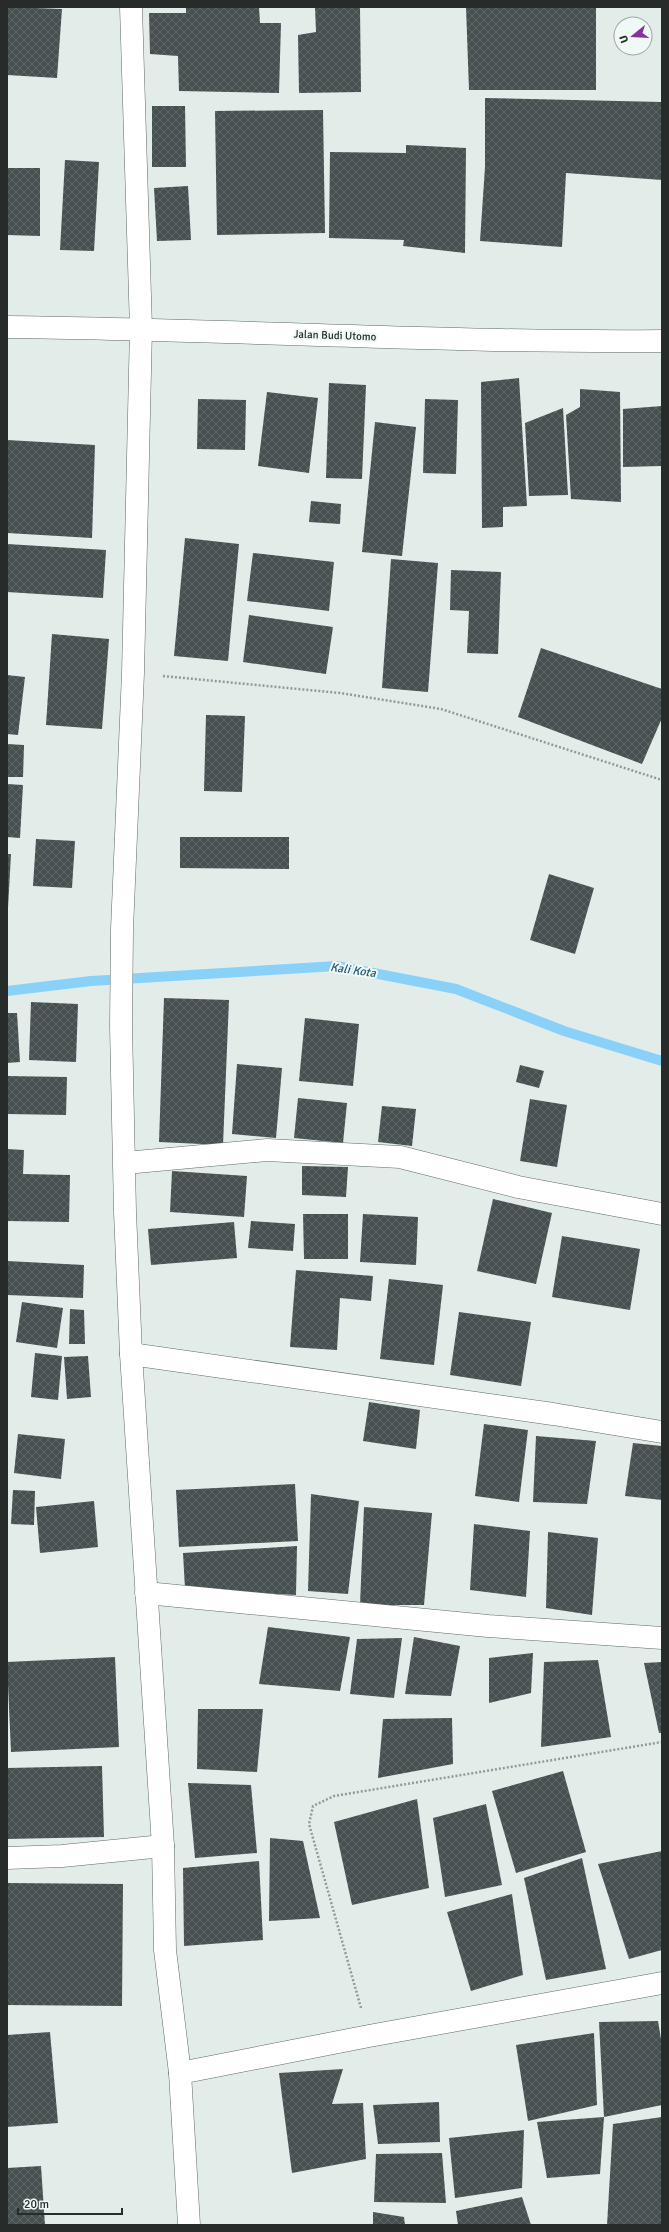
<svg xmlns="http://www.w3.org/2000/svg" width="669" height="2232" font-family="Signika,sans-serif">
	<defs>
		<pattern id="building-cross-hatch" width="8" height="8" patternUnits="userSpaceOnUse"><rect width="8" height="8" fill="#475051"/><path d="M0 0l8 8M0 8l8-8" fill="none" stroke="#5f6667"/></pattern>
	</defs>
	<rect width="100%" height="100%" fill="#e2edea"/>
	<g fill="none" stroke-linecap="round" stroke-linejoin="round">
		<path stroke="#8ad1fa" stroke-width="10" d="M7,991L91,981L337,966L456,989L564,1031L662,1061"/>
	</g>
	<g fill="url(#building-cross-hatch)">
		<path d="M7,7L62,9L57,78L7,75Z"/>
		<path d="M186,7H259L260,23H281L279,93L179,91L178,56L150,54L149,13H186Z"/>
		<path d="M315,7H360L361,92L299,93L298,35L316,32Z"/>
		<path d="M466,7H596V90H469Z"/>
		<path d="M485,98L662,102V180L566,173L562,247L480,241L485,167Z"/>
		<path d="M152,106H185L186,167H152Z"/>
		<path d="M323,110L325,233L217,235L215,111Z"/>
		<path d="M406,145L466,148L465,253L403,246L404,240L329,238L330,152L406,153Z"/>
		<path d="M65,160L99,162L94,251L60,250Z"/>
		<path d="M7,168H40V236L7,235Z"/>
		<path d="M188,186L191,240L157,241L154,188Z"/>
		<path d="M519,378L527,506L503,507V527L482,528L481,382Z"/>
		<path d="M329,383L366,385L362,479L326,478Z"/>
		<path d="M580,389L620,392L621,502L571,499L566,415L580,407Z"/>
		<path d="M267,392L318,398L309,473L258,466Z"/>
		<path d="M198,399L246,400L245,450L197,449Z"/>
		<path d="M425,399L458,400L456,474L423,473Z"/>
		<path d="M662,406V466L623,467V409Z"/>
		<path d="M563,408L568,495L529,496L525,423Z"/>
		<path d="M375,422L416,427L402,556L362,552Z"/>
		<path d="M7,440L95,445L92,538L7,533Z"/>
		<path d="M311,501L341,504L340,524L309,522Z"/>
		<path d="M185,538L239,544L228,661L174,656Z"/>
		<path d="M7,544L106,550L103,598L7,592Z"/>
		<path d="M253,553L334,562L329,611L247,601Z"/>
		<path d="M391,559L438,563L428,692L382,688Z"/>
		<path d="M451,570L501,572L498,654L467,653L469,611L450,610Z"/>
		<path d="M249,615L333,627L326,674L243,662Z"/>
		<path d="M52,634L109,639L102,729L46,725Z"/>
		<path d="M541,648L662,689V718L642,764L518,717Z"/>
		<path d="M7,675L25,677L18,735L7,734Z"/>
		<path d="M206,715L245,716L242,792L204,791Z"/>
		<path d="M7,744L24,745L23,777H7Z"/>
		<path d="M7,784L23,785L20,838L7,837Z"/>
		<path d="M180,837H289V869L180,868Z"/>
		<path d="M36,839L75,841L72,888L33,886Z"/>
		<path d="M7,854H11L8,908H7Z"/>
		<path d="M549,874L594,888L575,954L530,940Z"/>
		<path d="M164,998L229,1000L223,1145L159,1142Z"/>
		<path d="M31,1002L78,1004L76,1062L29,1060Z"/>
		<path d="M7,1013H17L20,1062L7,1063Z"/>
		<path d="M305,1018L359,1024L353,1086L299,1081Z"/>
		<path d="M237,1064L282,1068L276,1138L232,1134Z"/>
		<path d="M520,1065L544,1071L539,1088L516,1082Z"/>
		<path d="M7,1076L67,1077L66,1115L7,1114Z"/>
		<path d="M298,1098L347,1103L343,1143L294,1138Z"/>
		<path d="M530,1099L567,1105L557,1167L520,1161Z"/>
		<path d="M382,1106L416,1109L412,1146L378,1142Z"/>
		<path d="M7,1149L24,1150L23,1174L70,1175L69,1222L7,1221Z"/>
		<path d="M302,1166L348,1167L346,1197L302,1195Z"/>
		<path d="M172,1171L247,1176L244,1217L170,1212Z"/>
		<path d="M493,1199L552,1213L536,1284L477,1271Z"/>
		<path d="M303,1214H348V1259H304Z"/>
		<path d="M363,1214L418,1217L416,1265L360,1262Z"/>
		<path d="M251,1221L295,1224L293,1251L248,1248Z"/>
		<path d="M234,1222L237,1258L151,1265L148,1229Z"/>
		<path d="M562,1236L640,1249L630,1310L552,1297Z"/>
		<path d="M7,1261L84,1265L83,1298L7,1295Z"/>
		<path d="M296,1270L373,1276L371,1301L340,1298L337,1350L290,1347Z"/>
		<path d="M389,1279L443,1285L434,1365L380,1359Z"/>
		<path d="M22,1302L63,1308L57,1348L16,1342Z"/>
		<path d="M70,1309L84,1310L85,1344H69Z"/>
		<path d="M459,1312L531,1322L521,1386L450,1375Z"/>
		<path d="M35,1353L62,1356L58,1400L31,1397Z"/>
		<path d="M88,1356L91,1397L67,1399L64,1357Z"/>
		<path d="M369,1402L420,1410L416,1449L363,1441Z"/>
		<path d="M484,1424L528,1430L519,1502L475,1496Z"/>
		<path d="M18,1434L65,1439L61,1479L14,1473Z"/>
		<path d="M536,1436L596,1441L587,1504L533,1502Z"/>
		<path d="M633,1443L662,1446V1500L625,1496Z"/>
		<path d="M295,1484L298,1541L179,1547L176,1490Z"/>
		<path d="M13,1490L35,1491L34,1525L11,1524Z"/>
		<path d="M311,1494L359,1501L348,1594L308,1591Z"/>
		<path d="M94,1501L98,1547L40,1553L36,1507Z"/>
		<path d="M364,1507L432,1513L424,1605H360Z"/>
		<path d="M474,1524L530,1531L526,1597L470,1590Z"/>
		<path d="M548,1532L598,1538L592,1615L546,1608Z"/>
		<path d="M297,1546L296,1595L185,1589L183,1553Z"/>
		<path d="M268,1627L350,1637L340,1691L259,1684Z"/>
		<path d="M414,1637L460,1646L451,1696L405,1694Z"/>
		<path d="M402,1638L394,1698L350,1694L357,1639Z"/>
		<path d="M533,1653L531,1693L489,1703V1658Z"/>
		<path d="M115,1657L119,1747L11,1752L7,1662Z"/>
		<path d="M598,1660L611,1737L541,1747L544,1662Z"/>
		<path d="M662,1662V1733H659L644,1663Z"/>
		<path d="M198,1709H263L257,1772L197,1769Z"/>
		<path d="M452,1718L453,1764L378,1778L383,1719Z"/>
		<path d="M102,1766L104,1837L7,1839V1768Z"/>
		<path d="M563,1771L586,1852L516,1873L492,1791Z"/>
		<path d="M188,1783L251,1785L257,1853L195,1858Z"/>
		<path d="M417,1799L429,1888L352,1905L334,1822Z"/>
		<path d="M486,1804L502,1885L445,1897L433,1818Z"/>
		<path d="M270,1838L303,1841L320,1918L269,1921Z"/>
		<path d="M662,1851V1950L629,1959L598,1864Z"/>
		<path d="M582,1858L606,1969L546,1980L524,1878Z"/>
		<path d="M259,1861L263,1940L184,1946L183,1868Z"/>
		<path d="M7,1883L123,1884L122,2006L7,2005Z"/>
		<path d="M512,1894L523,1975L471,1991L447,1912Z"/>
		<path d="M658,2021L662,2045V2105L604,2117L599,2022Z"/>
		<path d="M50,2032L58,2123L7,2127V2035Z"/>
		<path d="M594,2033L597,2105L528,2121L516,2045Z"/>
		<path d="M343,2069L332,2104L363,2103L366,2159L292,2173L279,2073Z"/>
		<path d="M439,2102L440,2142L378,2144L373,2105Z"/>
		<path d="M604,2117L600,2174L547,2178L537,2122Z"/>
		<path d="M662,2117V2225H607L613,2124Z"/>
		<path d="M524,2130L522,2188L455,2198L449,2138Z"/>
		<path d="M442,2153L446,2203L374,2202L376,2154Z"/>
		<path d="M41,2166L45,2225H7V2168Z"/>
		<path d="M522,2197L531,2225H458L456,2211Z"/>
		<path d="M373,2212L404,2217L405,2225H373Z"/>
	</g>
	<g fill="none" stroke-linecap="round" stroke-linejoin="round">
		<g stroke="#5f6966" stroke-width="23">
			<g id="minor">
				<path d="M131,7L141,328L133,673L122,929L121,1026L125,1212L131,1354L163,1846L165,1950L180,2073L189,2225"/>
				<path d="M7,327C225,329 444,343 662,341"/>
				<path d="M125,1163L267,1150L400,1157L518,1187L662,1214"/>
				<path d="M131,1354L553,1414L662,1432"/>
				<path d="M146,1593L488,1626L662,1638"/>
				<path d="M7,1858L62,1856L163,1846"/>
				<path d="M180,2073L369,2036L662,1983"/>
			</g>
		</g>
		<g stroke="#929a98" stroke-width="2.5" stroke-dasharray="2 2" stroke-linecap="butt">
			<path d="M163,676L340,693L441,709L662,780"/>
			<path d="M361,2008L309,1824L313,1806L334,1796L662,1742"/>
		</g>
		<use href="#minor" stroke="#fff" stroke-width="22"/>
	</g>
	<g text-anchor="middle" stroke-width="4" stroke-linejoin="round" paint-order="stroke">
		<g font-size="11" fill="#272b2a" stroke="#effaf7">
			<text transform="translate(335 335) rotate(2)" y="4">Jalan Budi Utomo</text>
		</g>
		<g font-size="12" font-style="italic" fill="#245a76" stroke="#effaf7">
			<text transform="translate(353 970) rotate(8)" y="4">Kali Kota</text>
		</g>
	</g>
	<rect width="669" height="2232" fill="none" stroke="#272b2a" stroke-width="16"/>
	<g transform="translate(633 36) rotate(252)"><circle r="19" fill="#effaf7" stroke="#9fa7a5"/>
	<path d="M0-3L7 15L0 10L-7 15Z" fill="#87309e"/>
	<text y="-6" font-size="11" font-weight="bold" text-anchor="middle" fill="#272b2a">U</text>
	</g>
	<path d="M18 2208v6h104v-6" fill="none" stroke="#272b2a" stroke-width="2"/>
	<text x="24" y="2208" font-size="12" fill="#272b2a" stroke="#effaf7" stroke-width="3" paint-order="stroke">20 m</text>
</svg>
